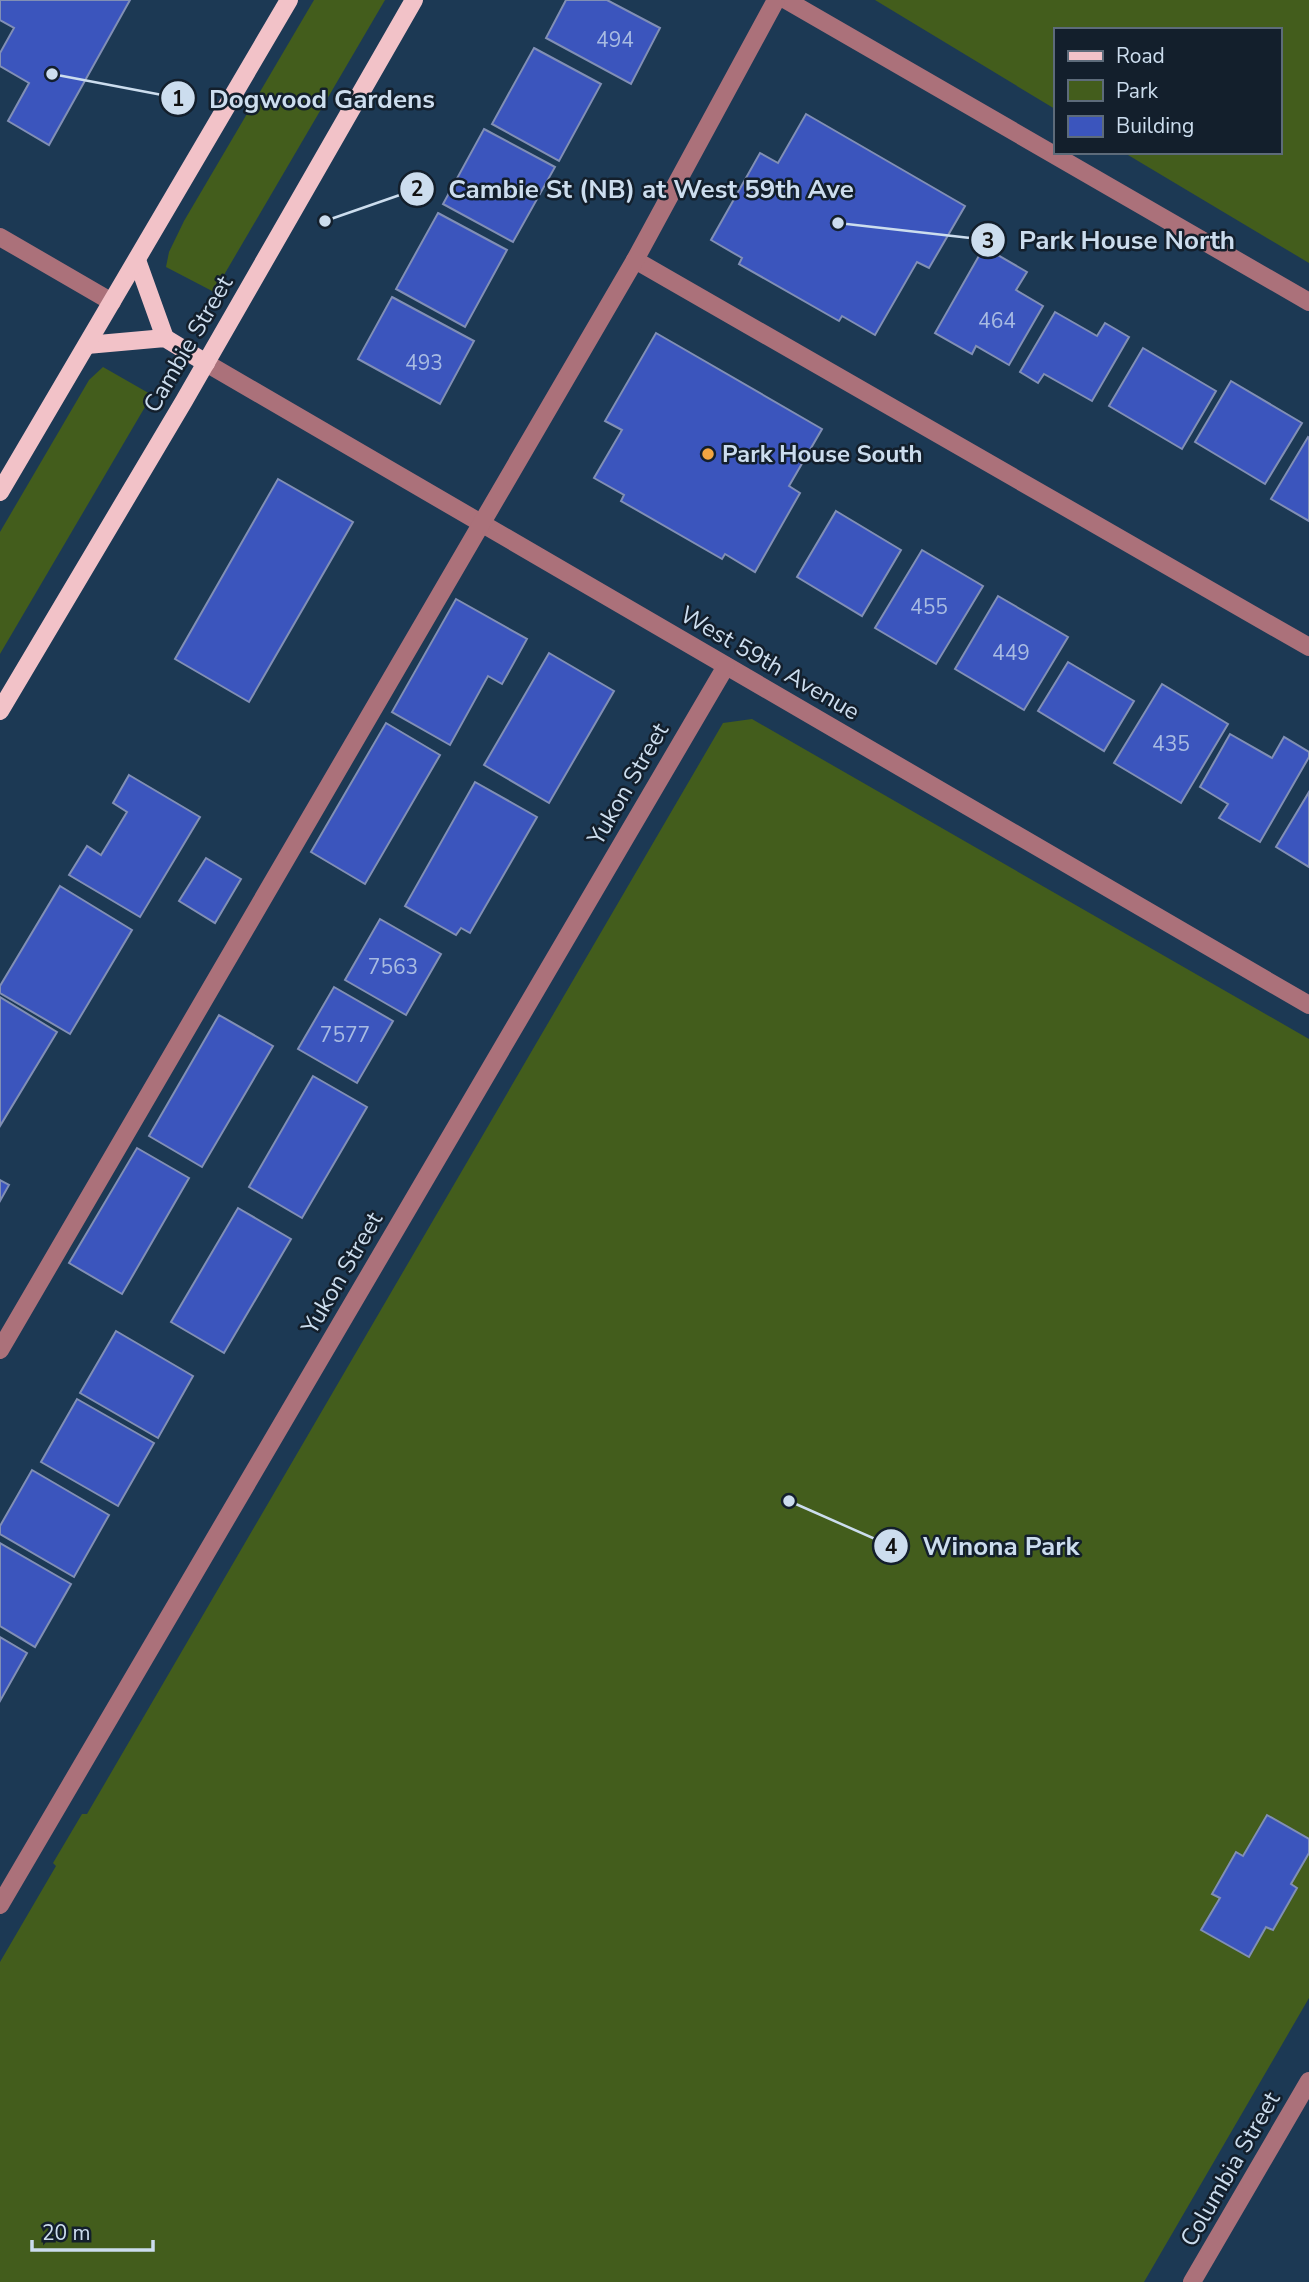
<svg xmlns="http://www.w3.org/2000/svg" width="1309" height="2282" font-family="'Nunito Sans',sans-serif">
	<rect width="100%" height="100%" fill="#1c3954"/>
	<g fill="#435d1c">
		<path d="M314,0H385L214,292L166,267L169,252L184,221Z"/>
		<path d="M875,0H1309V263L1123,152H1279V30H1055V109Z"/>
		<path d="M103,367L152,395L0,654V532L89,380Z"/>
		<path d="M752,719L1309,1039V1998L1144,2282H0V1962L56,1866L53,1863L82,1814H87L723,723Z"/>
	</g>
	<g fill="#3b55bd" stroke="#818fb5" stroke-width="2">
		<path d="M0,0H130L49,145L8,121L29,83L0,66V53L14,28L0,20Z"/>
		<path d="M566,0H607L660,28L631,84L546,38Z"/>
		<path d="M534,48L601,84L559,161L492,124Z"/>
		<path d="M806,114L965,206L929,268L917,262L875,335L842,316L839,321L739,264L742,258L711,240L760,153L778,163Z"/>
		<path d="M484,129L555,167L513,242L443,204Z"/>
		<path d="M438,213L507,250L465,327L396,289Z"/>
		<path d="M984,247L1027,272L1016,290L1043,306L1009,365L976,346L972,354L935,333Z"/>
		<path d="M392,297L474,341L440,404L358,359Z"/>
		<path d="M1055,312L1097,336L1105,323L1129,337L1092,401L1044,374L1038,383L1020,372Z"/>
		<path d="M656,333L822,429L789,486L800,493L755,572L725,554L722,559L621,501L624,495L594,478L622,430L605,421Z"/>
		<path d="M1143,348L1216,391L1182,449L1109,406Z"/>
		<path d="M1231,381L1302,423L1265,484L1195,442Z"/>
		<path d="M1308,437L1309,438V521L1271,499Z"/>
		<path d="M278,479L353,522L249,702L175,659Z"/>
		<path d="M836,511L901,550L862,616L797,577Z"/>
		<path d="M922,550L983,586L936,664L875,628Z"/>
		<path d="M998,596L1068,637L1024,710L955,669Z"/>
		<path d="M456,599L527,639L502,684L488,676L450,745L392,712Z"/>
		<path d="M549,653L614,691L549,803L484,765Z"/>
		<path d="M1068,662L1134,701L1104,751L1038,711Z"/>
		<path d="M1162,684L1228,724L1181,803L1114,763Z"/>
		<path d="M386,723L440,755L365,884L311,852Z"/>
		<path d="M1230,734L1272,758L1284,737L1309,752V757L1260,842L1219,818L1228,804L1200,787Z"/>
		<path d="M129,775L200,817L140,917L69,875L87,846L101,855L127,812L113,803Z"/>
		<path d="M475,782L537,817L470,933L461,928L456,935L405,906Z"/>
		<path d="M1309,792V867L1276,847Z"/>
		<path d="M206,858L241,879L215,923L179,901Z"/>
		<path d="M60,886L132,930L70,1034L0,993V986Z"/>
		<path d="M380,919L441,954L406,1015L345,980Z"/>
		<path d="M334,987L393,1021L357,1083L298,1049Z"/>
		<path d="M0,997L57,1032L0,1126Z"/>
		<path d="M219,1015L273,1046L202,1167L149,1136Z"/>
		<path d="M313,1076L367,1107L302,1218L249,1187Z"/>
		<path d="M137,1148L189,1178L122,1294L69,1263Z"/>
		<path d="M0,1180L9,1185L0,1201Z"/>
		<path d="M238,1208L291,1239L224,1353L171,1322Z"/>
		<path d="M116,1331L193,1376L158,1438L80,1393Z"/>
		<path d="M77,1399L154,1443L118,1506L41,1462Z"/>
		<path d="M32,1470L109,1515L74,1577L0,1534V1526Z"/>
		<path d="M0,1543L71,1584L35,1647L0,1626Z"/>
		<path d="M0,1637L27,1653L0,1701Z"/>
		<path d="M1267,1815L1309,1839V1853L1291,1884L1297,1888L1273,1930L1266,1927L1249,1957L1201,1930L1220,1898L1212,1894L1236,1852L1243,1856Z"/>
	</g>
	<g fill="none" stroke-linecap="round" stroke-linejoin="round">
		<g stroke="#ab717a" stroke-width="18">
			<path d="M786,0L1309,302"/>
			<path d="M0,237L112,302"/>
			<path d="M635,260L1309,647"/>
			<path d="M206,363L1309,1005"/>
			<path d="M0,1350L635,260L776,0"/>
			<path d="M0,1905L726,666"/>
			<path d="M1192,2282L1309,2081"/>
		</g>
		<g stroke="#f2c2c8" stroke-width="18">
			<path d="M137,260L165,338"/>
			<path d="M87,345L165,338L206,363"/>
			<path d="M0,492L289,0"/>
			<path d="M0,711L184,401L414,0"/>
		</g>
	</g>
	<circle fill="#f2a542" stroke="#131f2c" stroke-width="2.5" cx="708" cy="454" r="7"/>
	<g text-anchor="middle" stroke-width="5" stroke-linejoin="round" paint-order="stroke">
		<g font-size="21" fill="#a8bbe2">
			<text x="615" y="47">494</text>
			<text x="997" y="328">464</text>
			<text x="424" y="370">493</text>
			<text x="929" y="614">455</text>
			<text x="1011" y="660">449</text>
			<text x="1171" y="751">435</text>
			<text x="393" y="974">7563</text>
			<text x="345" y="1042">7577</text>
		</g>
		<g font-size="24" fill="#cde" stroke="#131f2c">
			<text transform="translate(188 344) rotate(-60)" y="8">Cambie Street</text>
			<text transform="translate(770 663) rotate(30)" y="8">West 59th Avenue</text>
			<text transform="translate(628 784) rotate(-60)" y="8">Yukon Street</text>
			<text transform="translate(342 1273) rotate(-60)" y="8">Yukon Street</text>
			<text transform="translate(1230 2169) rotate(-60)" y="8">Columbia Street</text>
		</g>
		<g font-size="24" font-weight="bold" fill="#cde" stroke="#131f2c" text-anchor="start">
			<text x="722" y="462">Park House South</text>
		</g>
	</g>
	<path fill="none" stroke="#cde" stroke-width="2.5" d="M52 74L178 98M325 221L417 189M838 223L988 240M789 1501L891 1546"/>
	<g fill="#cde" stroke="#131f2c" stroke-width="2.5">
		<circle cx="52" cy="74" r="7"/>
		<circle cx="325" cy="221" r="7"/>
		<circle cx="838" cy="223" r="7"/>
		<circle cx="789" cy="1501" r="7"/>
		<circle cx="178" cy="98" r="18"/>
		<circle cx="417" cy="189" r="18"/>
		<circle cx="988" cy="240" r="18"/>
		<circle cx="891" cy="1546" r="18"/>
	</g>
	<g font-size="21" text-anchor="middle" font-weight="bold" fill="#111">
		<text x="178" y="106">1</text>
		<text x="417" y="196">2</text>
		<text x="988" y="248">3</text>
		<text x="891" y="1554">4</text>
	</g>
	<g font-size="26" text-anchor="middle" font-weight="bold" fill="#cde" stroke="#131f2c" stroke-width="5" stroke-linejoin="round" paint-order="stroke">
		<text x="322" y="108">Dogwood Gardens</text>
		<text x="651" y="198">Cambie St (NB) at West 59th Ave</text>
		<text x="1127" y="249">Park House North</text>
		<text x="1001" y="1555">Winona Park</text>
	</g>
	<rect x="1054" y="28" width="228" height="126" fill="#131f2c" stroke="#5d6b7a" stroke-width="2"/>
	<rect x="1068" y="51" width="35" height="10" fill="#f2c2c8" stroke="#5d6b7a" stroke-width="2"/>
	<text x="1116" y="63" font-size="21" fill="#ccddee">Road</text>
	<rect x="1068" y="80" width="35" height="21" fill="#435d1c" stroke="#5d6b7a" stroke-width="2"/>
	<text x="1116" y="98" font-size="21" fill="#ccddee">Park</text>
	<rect x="1068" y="116" width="35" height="21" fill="#3b55bd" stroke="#5d6b7a" stroke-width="2"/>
	<text x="1116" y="133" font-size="21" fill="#ccddee">Building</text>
	<path d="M32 2240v10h121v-10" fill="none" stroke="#ccddee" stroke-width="3.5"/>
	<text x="42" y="2240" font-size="21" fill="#ccddee" stroke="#131f2c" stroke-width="5" paint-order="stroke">20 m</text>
</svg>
